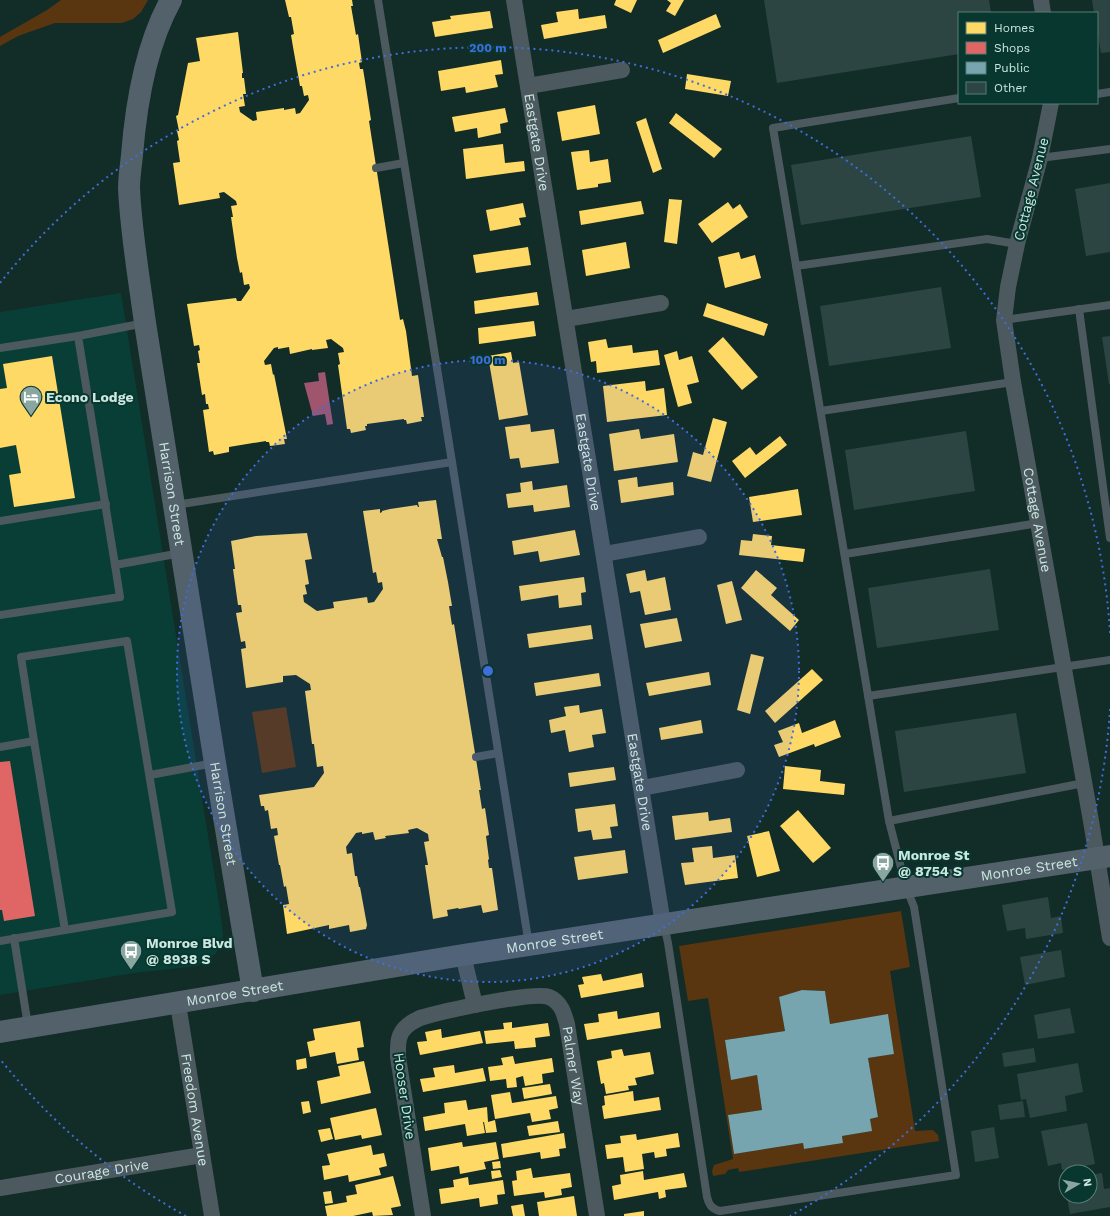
<svg xmlns="http://www.w3.org/2000/svg" width="1110" height="1216" font-family="'Work Sans',sans-serif">
	<rect width="100%" height="100%" fill="#122c28"/>
	<path fill="#093e37" d="M121,293L220,910L223,935L222,941L216,953L209,960L198,966L134,973L0,995V312Z"/>
	<g fill="#59360f" fill-rule="evenodd">
		<path d="M61,0H148L141,12L133,19L122,23H55L18,36L0,46V37L47,10Z"/>
		<path d="M286,707L296,767L262,773L252,712Z"/>
		<path d="M901,911L910,967L890,971L915,1131L933,1130L938,1135L939,1141L739,1172L738,1168L728,1170L725,1174L713,1176L712,1171L714,1165L733,1159L708,998L688,1001L679,946ZM802,990L825,991L830,1024L888,1015L894,1054L868,1058L878,1117L870,1119L871,1131L842,1136L843,1143L804,1149L803,1143L734,1154L728,1115L762,1110L757,1075L731,1079L725,1040L785,1031L779,998Z"/>
	</g>
	<path fill="#9f556e" d="M325,372L333,424L327,425L325,414L313,416L304,383L319,381L318,373Z"/>
	<g fill="#ffd966">
		<path d="M285,0H352L353,6H351L356,35L358,34L362,62L359,63L360,69H363L365,81L371,120L369,121L400,320L403,319L406,331L412,376L418,375L424,417H421L422,421L407,424L406,420H404V419L367,424V426H365L366,430L351,433L350,429H347L338,365L340,364L338,353L344,352L343,348L331,339L326,340L328,348L312,350V349L290,354L289,347L278,349V347L274,348L264,361L265,365L271,364L273,375L274,374L287,439H284L285,444L270,446L269,442H266V441L229,447V452L214,455L213,451L209,452L203,410L209,409L208,404H206L205,394L202,395L197,363H200L198,351L200,350L199,345L194,346L187,304L236,298L237,301H241L250,288L249,284L244,285L242,272L240,273L237,258L231,217H233L231,206L237,205L236,201L224,192L219,193L220,198L179,205L173,163L180,162L177,141L179,140L177,131H179L176,116L178,115L188,63L200,61L196,38L238,32L243,73H242V78H244L246,94H243L245,106L239,107L240,112L253,121L257,120L256,112L284,108V110L295,108L296,114L300,113L309,100L308,95L304,96L302,86H300L293,47L291,35L294,34L291,17H289Z"/>
		<path d="M616,0H637L631,13L614,5Z"/>
		<path d="M667,0H684L675,16L666,11L671,3Z"/>
		<path d="M578,9L579,19L605,15L607,28L544,39L541,25L558,22L556,12Z"/>
		<path d="M490,11L493,28L435,37L432,22L451,19L450,16Z"/>
		<path d="M716,14L721,27L663,53L658,40Z"/>
		<path d="M501,60L503,74L495,75L498,87L466,93L465,87L441,91L438,71Z"/>
		<path d="M687,74L731,81L728,96L685,89Z"/>
		<path d="M595,105L600,134L562,141L557,112Z"/>
		<path d="M505,108L508,122L500,124L501,133L478,138L477,128L455,132L452,117Z"/>
		<path d="M676,113L722,149L714,158L669,123Z"/>
		<path d="M646,118L662,169L653,173L636,122Z"/>
		<path d="M503,144L505,163L524,161L525,171L466,179L463,149Z"/>
		<path d="M589,150L590,162L608,159L611,182L598,184V187L577,190L571,152Z"/>
		<path d="M669,199L682,200L677,244L664,242Z"/>
		<path d="M641,201L644,214L581,225L579,211Z"/>
		<path d="M728,202L733,209L740,204L748,217L712,243L698,224Z"/>
		<path d="M523,203L526,217L519,218L521,225L490,231L486,210Z"/>
		<path d="M626,242L630,268L586,276L582,250Z"/>
		<path d="M528,247L531,265L476,273L473,255Z"/>
		<path d="M739,252L741,259L755,255L761,278L725,288L718,257Z"/>
		<path d="M537,292L539,305L475,314L474,301Z"/>
		<path d="M707,303L768,324L764,336L703,316Z"/>
		<path d="M534,321L536,336L479,344L478,328Z"/>
		<path d="M723,337L758,377L742,390L708,351Z"/>
		<path d="M606,339L608,348L632,345L633,353L658,350L660,365L597,373L596,361L591,362L588,342Z"/>
		<path d="M677,351L679,360L692,356L699,382L687,385L692,403L678,407L664,355Z"/>
		<path d="M511,352L513,363L519,362L528,415L499,420L488,356Z"/>
		<path d="M52,356L75,498L14,507L9,475L21,473L16,445L0,448V389L7,388L3,364Z"/>
		<path d="M645,381L646,391L664,388L667,415L607,422L603,386Z"/>
		<path d="M713,418L727,422L711,482L687,476L693,452L703,455Z"/>
		<path d="M530,424L531,432L554,429L559,463L521,468L519,458L510,459L505,427Z"/>
		<path d="M639,429L641,439L674,434L678,462L614,471L609,434Z"/>
		<path d="M780,436L787,445L745,478L732,461L750,447L756,455Z"/>
		<path d="M637,477L638,487L673,482L674,495L621,503L618,480Z"/>
		<path d="M532,481L533,490L567,485L570,507L534,512L533,505L508,508L506,494L521,492L520,483Z"/>
		<path d="M798,489L802,515L753,522L749,497Z"/>
		<path d="M436,500L442,539H437L442,557H443L448,582L452,606H449L452,625L454,624L481,790H479L482,809L485,808L489,835L486,836L489,859L488,860L489,868H492L498,910L483,913L481,905L459,909L458,908L447,910L448,916L433,919L425,865H428L424,842L429,841L428,834L417,828L408,830L409,833L385,836L386,838L375,840L373,832L362,834V832L356,833L346,847L347,854L352,853L355,876H357L359,887H360L367,925L366,929L350,932L349,925L329,929V925L287,934L283,905L289,904L286,886L284,887L280,865H279L274,836L278,835L277,828L271,829L268,810L265,811L264,806H261L259,795L314,787L324,773L323,766L317,767L314,744H312L305,691L311,690L310,684L296,675L283,676V682L246,688L241,649L246,648L245,641L241,642L236,613L242,612L241,605H238L233,569H235L231,541L256,536L307,533L312,559L305,560L309,584L305,585L307,594L303,595L304,602L317,611L334,608L333,602L367,597L368,603L374,602L383,589L382,582L378,583L376,572L373,573L363,511L380,509V513L382,512V511L390,509L417,505L418,507H419L418,502Z"/>
		<path d="M575,530L580,555L540,562L538,551L514,555L512,541Z"/>
		<path d="M753,534L772,536L771,545L805,549L803,562L739,555L741,540L752,541Z"/>
		<path d="M645,570L647,581L665,577L671,610L645,615L640,591L630,593L626,574Z"/>
		<path d="M756,570L777,588L771,595L799,620L790,631L741,588Z"/>
		<path d="M584,577L586,592L581,593L582,605L559,608L558,595L521,601L519,586Z"/>
		<path d="M732,581L742,620L726,624L717,585Z"/>
		<path d="M677,618L682,641L645,648L640,624Z"/>
		<path d="M591,625L593,639L529,648L527,634Z"/>
		<path d="M751,654L764,657L750,714L737,710Z"/>
		<path d="M812,669L823,680L775,723L765,711Z"/>
		<path d="M709,672L711,685L649,696L646,683Z"/>
		<path d="M599,673L601,686L536,696L534,683Z"/>
		<path d="M579,705L580,713L602,709L606,733L592,735L594,747L569,752L565,730L551,733L549,720L566,716L564,707Z"/>
		<path d="M701,720L703,733L661,740L659,728Z"/>
		<path d="M835,720L841,737L815,747L814,744L779,757L774,745L783,742L778,731L799,723L802,733Z"/>
		<path d="M785,766L821,770L820,781L845,784L844,795L783,789Z"/>
		<path d="M614,767L616,780L570,787L568,773Z"/>
		<path d="M615,804L618,826L610,827L612,838L593,840L591,830L578,832L575,809Z"/>
		<path d="M798,810L831,848L813,863L780,826Z"/>
		<path d="M708,812L709,821L730,818L732,832L675,840L672,816Z"/>
		<path d="M769,831L780,871L757,877L747,836Z"/>
		<path d="M712,846L713,858L735,855L738,878L685,885L681,863L694,862L692,848Z"/>
		<path d="M625,850L628,873L578,880L574,857Z"/>
		<path d="M642,973L644,987L581,998L578,985L584,984L582,977L601,974L603,981Z"/>
		<path d="M617,1011L618,1019L659,1012L661,1028L587,1040L584,1024L599,1022L598,1014Z"/>
		<path d="M360,1021L364,1047L357,1048L359,1060L337,1064L335,1052L310,1057L307,1042L315,1040L313,1029Z"/>
		<path d="M512,1022V1028L548,1023L550,1036L535,1038L536,1047L515,1049L514,1041L486,1044L484,1031L504,1029L503,1023Z"/>
		<path d="M441,1029L442,1038L480,1031L483,1043L420,1055L417,1042L427,1041L425,1032Z"/>
		<path d="M622,1049L624,1056L650,1052L654,1074L635,1078L637,1085L628,1086L629,1090L606,1094L604,1083L601,1084L597,1061L612,1058L611,1051Z"/>
		<path d="M513,1056L515,1064L552,1058L554,1072L542,1074L543,1083L525,1086L523,1076L516,1078L517,1087L507,1088L506,1079L490,1081L488,1067L503,1065L501,1058Z"/>
		<path d="M306,1058L307,1068L297,1070L296,1060Z"/>
		<path d="M364,1061L371,1093L321,1104L317,1081L340,1076L338,1066Z"/>
		<path d="M454,1065L455,1073L483,1068L486,1081L423,1092L420,1079L435,1077L433,1068Z"/>
		<path d="M550,1084L552,1094L524,1099L522,1088Z"/>
		<path d="M633,1091L634,1101L659,1097L661,1110L604,1119L602,1106L605,1105L604,1096Z"/>
		<path d="M510,1092L512,1103L556,1096L558,1108L549,1110L551,1119L532,1122L530,1113L495,1119L491,1095Z"/>
		<path d="M466,1100L468,1110L487,1107L488,1122L495,1120L497,1132L486,1133L484,1122H483L485,1133L467,1136L465,1124L425,1131L423,1117L445,1113L444,1103Z"/>
		<path d="M309,1101L311,1112L303,1114L301,1102Z"/>
		<path d="M376,1108L382,1135L362,1139L361,1135L335,1140L330,1118Z"/>
		<path d="M558,1121L560,1132L529,1136L527,1126Z"/>
		<path d="M330,1128L333,1139L321,1142L318,1130Z"/>
		<path d="M564,1133L566,1148L559,1149L560,1156L541,1159L540,1152L503,1158L501,1144Z"/>
		<path d="M678,1133L680,1147L666,1149L667,1156L655,1158L654,1152L642,1154L644,1169L625,1172L623,1157L607,1159L605,1145L621,1143L620,1136L636,1134L637,1140Z"/>
		<path d="M462,1142L463,1147L496,1142L499,1159L484,1162L486,1169L460,1174L459,1166L431,1171L428,1148Z"/>
		<path d="M371,1145L373,1155L384,1153L387,1166L379,1168L381,1175L349,1182L348,1175L324,1180L322,1166L330,1165L327,1154Z"/>
		<path d="M500,1161L501,1168L493,1169L492,1162Z"/>
		<path d="M531,1168L533,1178L570,1173L572,1187L561,1189L562,1195L545,1198L544,1192L514,1196L512,1181L517,1180L516,1171Z"/>
		<path d="M500,1170L502,1177L492,1179L491,1171Z"/>
		<path d="M643,1171L644,1180L684,1173L687,1187L665,1190L666,1197L659,1199L658,1192L614,1200L612,1186L621,1184L620,1175Z"/>
		<path d="M393,1176L401,1206L391,1208L393,1215L373,1216L372,1212L353,1216H327L325,1206L347,1202L346,1196L357,1194L355,1185Z"/>
		<path d="M468,1177L469,1185L503,1180L505,1194L497,1195L498,1204L480,1207L479,1198L441,1204L439,1189L454,1187L453,1180Z"/>
		<path d="M331,1191L333,1203L325,1204L323,1192Z"/>
		<path d="M574,1196L577,1216H539L537,1202Z"/>
		<path d="M523,1204L525,1216H513L511,1206Z"/>
		<path d="M644,1211V1216H624V1214Z"/>
	</g>
	<path fill="#e06666" d="M10,761L35,916L4,921L2,910H0V762Z"/>
	<path fill="#76a5af" d="M802,990L825,991L830,1024L888,1014L894,1054L868,1058L878,1117L870,1119L872,1131L842,1136L843,1143L804,1149L803,1143L734,1154L728,1115L762,1110L757,1075L731,1080L725,1040L785,1031L779,997Z"/>
	<g fill="#2c4543">
		<path d="M764,0H989L991,13H959V54L777,83Z"/>
		<path d="M1092,0H1110V52L1101,53L1097,30V13H1094Z"/>
		<path d="M971,136L981,197L801,225L791,165Z"/>
		<path d="M1110,183V252L1086,256L1075,189Z"/>
		<path d="M941,287L951,348L829,366L820,306Z"/>
		<path d="M1110,336V384H1109L1102,337Z"/>
		<path d="M966,431L975,491L854,510L845,450Z"/>
		<path d="M990,569L999,630L877,648L868,588Z"/>
		<path d="M1016,713L1026,773L904,792L895,731Z"/>
		<path d="M1048,897L1051,918L1061,916L1063,933L1026,939L1025,928L1007,931L1002,905Z"/>
		<path d="M1061,950L1065,977L1025,985L1020,957Z"/>
		<path d="M1070,1008L1075,1033L1038,1039L1034,1015Z"/>
		<path d="M1034,1048L1036,1062L1004,1067L1002,1053Z"/>
		<path d="M1078,1063L1083,1092L1065,1096L1067,1111L1030,1118L1026,1099L1021,1100L1017,1074Z"/>
		<path d="M1023,1101L1025,1117L1000,1120L998,1105Z"/>
		<path d="M1087,1123L1095,1164L1062,1170L1061,1163L1048,1166L1041,1131Z"/>
		<path d="M994,1127L999,1158L975,1162L971,1131Z"/>
		<path d="M1102,1173L1104,1189L1110,1188V1207L1070,1214L1067,1197L1090,1196V1175Z"/>
	</g>
	<g fill="none" stroke-linecap="round" stroke-linejoin="round">
		<g stroke="#4c595f" stroke-width="8">
			<path d="M1097,94L1110,92"/>
			<path d="M1040,158L1110,149"/>
			<path d="M376,168L404,163"/>
			<path d="M796,266L987,239L1017,244"/>
			<path d="M1079,309L1110,538"/>
			<path d="M1004,320L1110,305"/>
			<path d="M145,323L78,336L115,565L181,553"/>
			<path d="M0,348L78,336"/>
			<path d="M821,411L1013,382"/>
			<path d="M452,462L529,945"/>
			<path d="M175,505L452,462L378,0"/>
			<path d="M0,521L106,504"/>
			<path d="M845,554L1039,523"/>
			<path d="M0,615L120,597L115,565"/>
			<path d="M868,696L1110,660"/>
			<path d="M34,741L21,657L127,641L172,912L65,930"/>
			<path d="M0,747L34,741L65,930L0,941"/>
			<path d="M476,757L498,753"/>
			<path d="M150,775L214,763"/>
			<path d="M889,821L1084,783"/>
			<path d="M664,925L668,943L707,1197C709,1205 712,1209 720,1211L956,1175L914,907L906,887L889,821L773,128L959,98"/>
			<path d="M14,938L28,1026"/>
		</g>
		<g stroke="#4c595f" stroke-width="16">
			<path id="s1" d="M514,0L663,924"/>
			<path d="M1041,0L1043,13"/>
			<path d="M528,86L622,70"/>
			<path id="s2" d="M1051,103L1040,158L1017,244L1008,287L1004,320L1013,382L1091,821L1110,938"/>
			<path d="M566,319L661,303"/>
			<path d="M604,554L699,537"/>
			<path d="M642,788L737,770"/>
			<path d="M463,955L475,1005"/>
			<path id="s3" d="M178,1004L212,1216"/>
			<path id="s4" d="M0,1188L202,1155"/>
			<path id="s5" d="M423,1216L398,1057C398,1045 397,1034 407,1026C410,1023 416,1020 420,1018C439,1012 533,991 549,997C561,1002 564,1013 567,1024L597,1216"/>
		</g>
		<g stroke="#53626a" stroke-width="22">
			<path id="s6" d="M171,0C146,45 136,104 132,155C131,165 129,177 129,188C131,233 139,278 145,323L215,763L253,991"/>
			<path id="s7" d="M0,1032L463,955L1110,856"/>
		</g>
	</g>
	<circle cx="488" cy="671" r="311" fill="#406dda" fill-opacity=".12"/>
	<g fill="none" stroke="#406dda" stroke-width="2" stroke-dasharray="2 4">
		<circle cx="488" cy="671" r="311"/>
		<path d="M1110 709A623 623 0 0 1 790 1216M186 1216A623 623 0 0 1 0 1059M0 283A623 623 0 0 1 1110 633"/>
	</g>
	<defs>
		<g id="hotel-pin" transform="scale(1.15)"><path d="M0 17L-7.5 6A9.5 9.5 0 1 1 7.5 6Z" fill="#8aa6a0" stroke="#08372f"/><path d="M-6-4.5h1.5V1H6V5H4.5V3h-9V5H-6ZM-4 0a1.8 1.8 0 1 1 3.6 0ZM.5 0V-2.5h3Q6-2.5 6 0Z" fill="#fff"/></g>
		<g id="bus-pin" transform="scale(1.15)"><path d="M0 17L-7.5 6A9.5 9.5 0 1 1 7.5 6Z" fill="#8aa6a0" stroke="#08372f"/><path d="M-5-6H5V4H4V6H2V4H-2V6H-4V4H-5ZM-3.5-4V0h7V-4ZM-3.5 1.2v1.5H-2V1.2ZM2 1.2v1.5H3.5V1.2Z" fill="#fff"/></g>
	</defs>
	<g fill-rule="evenodd">
		<use href="#hotel-pin" x="31" y="397"/>
		<use href="#bus-pin" x="883" y="863"/>
		<use href="#bus-pin" x="131" y="951"/>
	</g>
	<g text-anchor="middle" stroke-width="4" stroke-linejoin="round" paint-order="stroke">
		<g font-size="14" fill="#cae7e0" stroke="#08372f">
			<text dy="5" stroke="none"><textPath href="#s1" startOffset="144">Eastgate Drive</textPath></text>
			<text transform="translate(1031 189) rotate(-76)" y="5">Cottage Avenue</text>
			<text dy="5" stroke="none"><textPath href="#s1" startOffset="468">Eastgate Drive</textPath></text>
			<text dy="5" stroke="none"><textPath href="#s6" startOffset="503">Harrison Street</textPath></text>
			<text dy="5" stroke="none"><textPath href="#s2" startOffset="425">Cottage Avenue</textPath></text>
			<text dy="5" stroke="none"><textPath href="#s1" startOffset="792">Eastgate Drive</textPath></text>
			<text dy="5" stroke="none"><textPath href="#s6" startOffset="827">Harrison Street</textPath></text>
			<text dy="5" stroke="none"><textPath href="#s7" startOffset="1042">Monroe Street</textPath></text>
			<text dy="5" stroke="none"><textPath href="#s7" startOffset="562">Monroe Street</textPath></text>
			<text dy="5" stroke="none"><textPath href="#s7" startOffset="238">Monroe Street</textPath></text>
			<text dy="5" stroke="none"><textPath href="#s5" startOffset="417">Palmer Way</textPath></text>
			<text transform="translate(405 1096) rotate(82)" y="5">Hooser Drive</text>
			<text dy="5" stroke="none"><textPath href="#s3" startOffset="107">Freedom Avenue</textPath></text>
			<text dy="5" stroke="none"><textPath href="#s4" startOffset="103">Courage Drive</textPath></text>
		</g>
		<g font-size="14" font-weight="bold" fill="#cae7e0" stroke="#08372f" text-anchor="start">
			<text x="46" y="402">Econo Lodge</text>
			<text x="898" y="860">Monroe St<tspan x="898" dy="16">@ 8754 S</tspan></text>
			<text x="146" y="948">Monroe Blvd<tspan x="146" dy="16">@ 8938 S</tspan></text>
		</g>
	</g>
	<circle cx="488" cy="671" r="6" fill="#406dda" stroke="#08372f" stroke-width="2"/>
	<g font-size="12" text-anchor="middle" font-weight="bold" fill="#406dda" stroke="#08372f" stroke-width="4" stroke-linejoin="round" paint-order="stroke">
		<text x="488" y="52">200 m</text>
		<text x="488" y="364">100 m</text>
	</g>
	<rect x="958" y="12" width="140" height="92" fill="#08372f" stroke="#567d76"/>
	<rect x="966" y="22" width="20" height="12" fill="#ffd966" stroke="#567d76"/>
	<text x="994" y="32" font-size="12" fill="#cae7e0">Homes</text>
	<rect x="966" y="42" width="20" height="12" fill="#e06666" stroke="#567d76"/>
	<text x="994" y="52" font-size="12" fill="#cae7e0">Shops</text>
	<rect x="966" y="62" width="20" height="12" fill="#76a5af" stroke="#567d76"/>
	<text x="994" y="72" font-size="12" fill="#cae7e0">Public</text>
	<rect x="966" y="82" width="20" height="12" fill="#2c4543" stroke="#567d76"/>
	<text x="994" y="92" font-size="12" fill="#cae7e0">Other</text>
	<g transform="translate(1078 1184) rotate(81)"><circle r="19" fill="#08372f" stroke="#567d76"/>
	<path d="M0-3L7 15L0 10L-7 15Z" fill="#8aa6a0"/>
	<text y="-6" font-size="11" font-weight="bold" text-anchor="middle" fill="#cae7e0">N</text>
	</g>
</svg>
